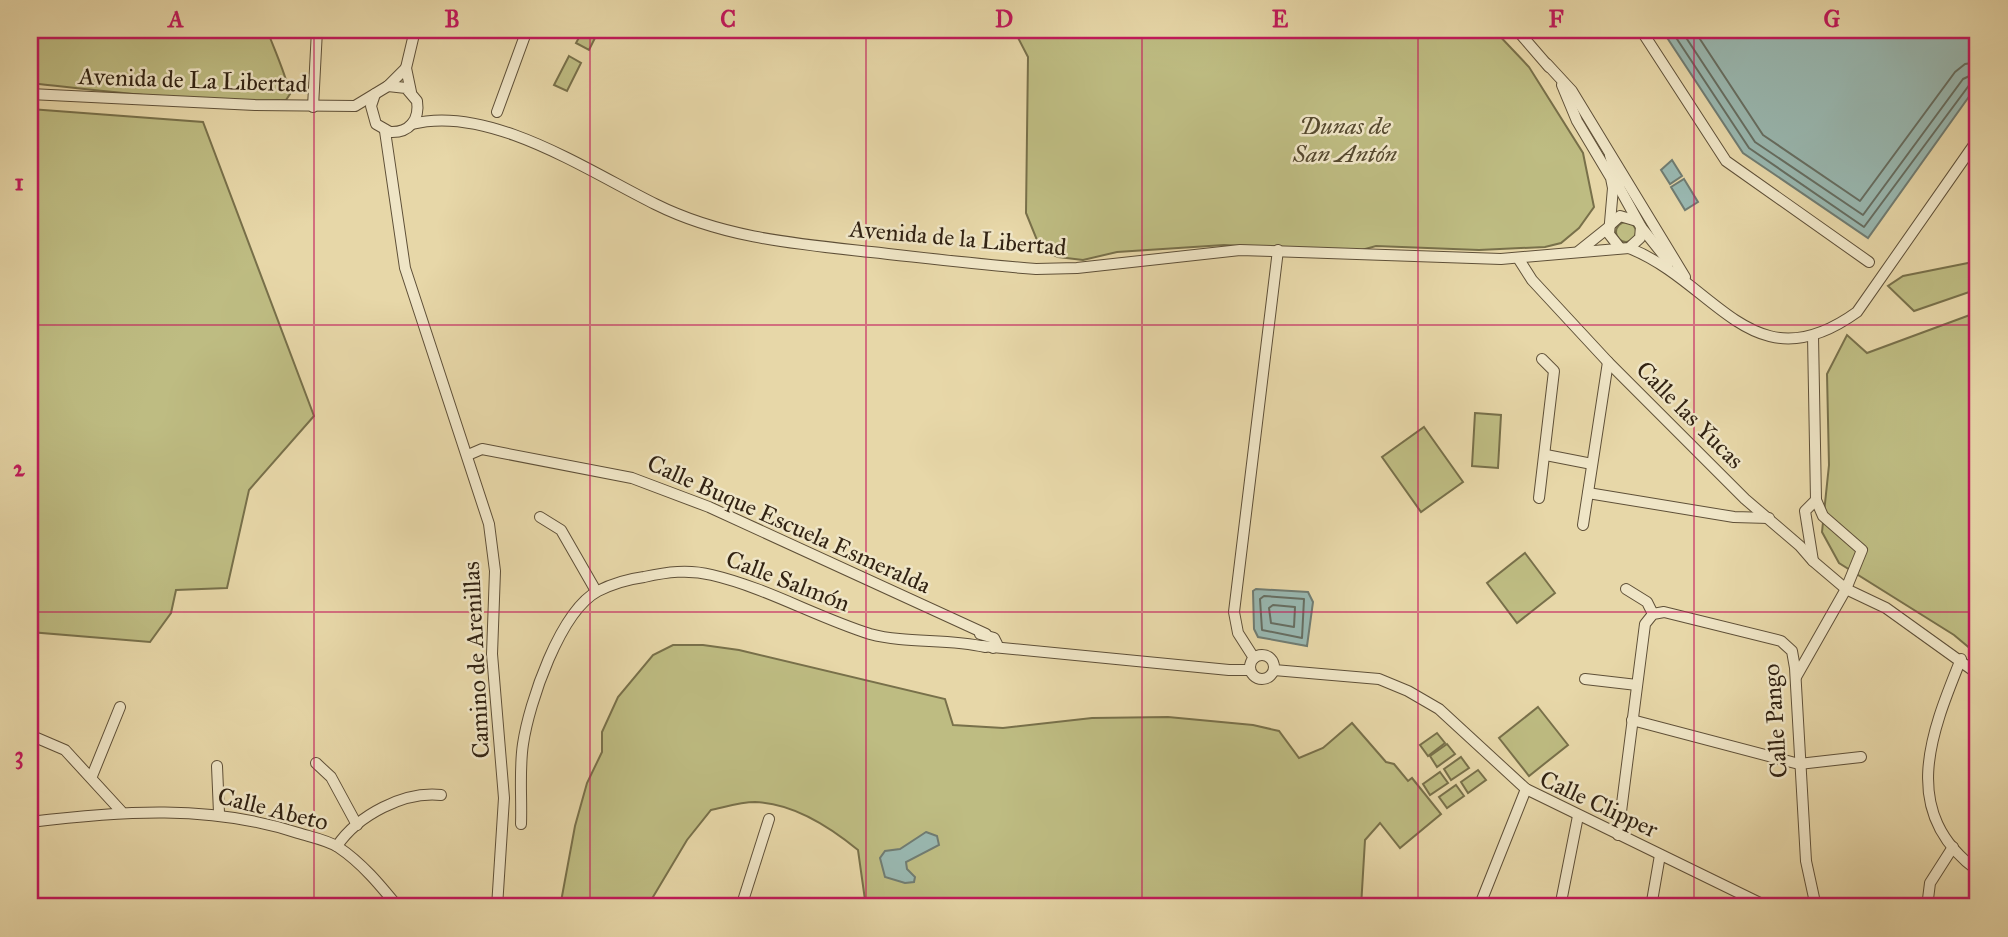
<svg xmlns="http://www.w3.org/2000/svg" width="2008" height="937" font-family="'IM FELL Great Primer',serif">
	<rect width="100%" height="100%" fill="#e7d7a8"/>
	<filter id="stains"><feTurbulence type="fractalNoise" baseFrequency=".00286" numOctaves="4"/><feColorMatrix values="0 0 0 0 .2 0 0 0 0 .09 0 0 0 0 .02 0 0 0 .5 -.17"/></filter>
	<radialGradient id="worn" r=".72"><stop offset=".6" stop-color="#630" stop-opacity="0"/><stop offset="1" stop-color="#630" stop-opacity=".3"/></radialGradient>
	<g fill="#bebc82" stroke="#78704a" stroke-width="2">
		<path d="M30,30H267C275,51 285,72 290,94L286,100C201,104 114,92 30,83Z"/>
		<path d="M583,30H599L589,50L576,43Z"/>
		<path d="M1014,30H1494L1529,67L1583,153L1594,207L1579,228L1561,243L1545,247L1479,250L1376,246L1358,251L1224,245L1117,252L1083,260L1058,257L1041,250L1026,213L1028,57Z"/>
		<path d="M569,56L581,63L567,91L554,85Z"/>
		<path d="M30,109L203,122L314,416L249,490L227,588L176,590L171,613L150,642L30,632Z"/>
		<circle cx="1626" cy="232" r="10"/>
		<path d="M1978,261V289L1914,311L1888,286L1903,276Z"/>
		<path d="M1978,312V655L1954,635L1839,563L1822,532L1829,465L1827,374L1847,335L1867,353Z"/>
		<path d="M1475,413L1501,415L1498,468L1472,466Z"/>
		<path d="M1424,427L1463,482L1421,512L1382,457Z"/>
		<path d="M1525,553L1555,593L1517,623L1487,583Z"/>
		<path d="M673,645H703L739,650L945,699L953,725L1003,728L1092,718L1168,717L1253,725L1279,731L1299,758L1323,748L1352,723L1386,762L1394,764L1408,781L1412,778L1441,814L1400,848L1380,823L1365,840L1361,907H866L858,850C830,827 793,803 755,802C741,802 725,807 711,810L687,840L647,907H560L575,826L587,783L602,752V732L618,697L653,655Z"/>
		<path d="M1538,707L1568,745L1529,776L1499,738Z"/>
		<path d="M1437,733L1445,743L1428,756L1420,745Z"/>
		<path d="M1447,744L1455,754L1437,767L1430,756Z"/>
		<path d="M1461,757L1469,768L1451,780L1444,769Z"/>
		<path d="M1478,770L1486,780L1468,793L1461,782Z"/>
		<path d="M1440,772L1448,783L1430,795L1423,784Z"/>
		<path d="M1456,785L1464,796L1447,808L1439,797Z"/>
	</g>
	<g fill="#99b8b1" stroke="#707c72" stroke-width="2">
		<path d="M1662,30H1978V84L1868,238L1743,153Z"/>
		<path d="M1672,160L1682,176L1670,184L1661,170Z"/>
		<path d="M1684,179L1698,202L1685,210L1671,187Z"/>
		<path d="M1256,589L1308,592L1313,602L1307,646L1258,637L1254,629L1253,591Z"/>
		<path d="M926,832L937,836L939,845L906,862L907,869L915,877L914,882L905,883L885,877L880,858L885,851L900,849Z"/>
	</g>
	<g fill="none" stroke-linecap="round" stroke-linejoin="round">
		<g stroke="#666e62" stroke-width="2">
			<path d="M1671,30L1749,148L1864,227L1970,84L1978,81"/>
			<path d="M1681,30L1755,142L1863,215L1963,79L1978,72"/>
			<path d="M1694,30L1763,135L1860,201L1955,72L1965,64L1978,62"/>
			<path d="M1264,596L1304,599L1302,638L1262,630L1260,599Z"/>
			<path d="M1273,605L1295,607L1294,627L1271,623L1269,608Z"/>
		</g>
		<g stroke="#5f5038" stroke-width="12">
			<g id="minor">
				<path d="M1517,30L1549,67"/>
				<path d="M1641,30L1726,161L1869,262"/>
				<path d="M1547,64L1572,91L1685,277"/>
				<path d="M1562,85L1577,121L1611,178L1613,188L1609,234L1620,248"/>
				<path d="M411,92L406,68L415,30"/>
				<path d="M30,94L255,105L355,106L388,86L406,68"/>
				<path d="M375,94L371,106L376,124L390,132C409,133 420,120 417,101L406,88L388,86"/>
				<path d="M313,107L317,30"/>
				<path d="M497,112L527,30"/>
				<path d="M412,124C489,104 588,171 655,204C723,238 797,244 871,252C926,258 981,265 1036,269L1077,268L1240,250L1501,259L1629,248L1640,238L1641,227L1620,189L1610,155"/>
				<path d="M385,131L405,268L489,524L495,571L492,654L504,798L497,907"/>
				<path d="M1610,225L1620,216L1637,221"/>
				<path d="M1641,227L1669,262"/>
				<path d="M1629,248C1717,283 1753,387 1857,312L1978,139"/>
				<path d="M1579,251L1609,227"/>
				<path d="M1518,258L1532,280L1608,362L1745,499L1800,546L1813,561L1846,589L1886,608L1978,674"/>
				<path d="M468,455L482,449L632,478L709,507L986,634"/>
				<path d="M1546,455L1592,464"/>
				<path d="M1588,493L1734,517L1769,518"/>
				<path d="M1539,498L1554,371L1542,359"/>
				<path d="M540,517L561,530L596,591"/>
				<path d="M1583,525L1608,362"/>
				<path d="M1813,561L1805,511L1816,500"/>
				<path d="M1626,589L1647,602L1653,614"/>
				<path d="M980,634L994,638L997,644L993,648"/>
				<path d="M982,646L1229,670H1249"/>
				<circle cx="1262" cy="667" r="12"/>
				<path d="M1254,658L1238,633L1234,612L1278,250"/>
				<path d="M1961,659C1931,733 1898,813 1978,871"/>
				<path d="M1274,670L1379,679L1408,691L1439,709L1526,789L1768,907"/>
				<path d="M1796,677L1846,589L1862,550L1823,516L1816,500L1813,336"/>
				<path d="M1585,679L1637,685"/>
				<path d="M1632,720L1799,764L1861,757"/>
				<path d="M30,735L65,750L121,811"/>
				<path d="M316,763L331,777L357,825"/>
				<path d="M217,766L219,813"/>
				<path d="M92,776L120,707"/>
				<path d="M30,822C121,811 209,804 298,833C311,837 327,840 338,847C362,863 380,885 398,907"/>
				<path d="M521,824C522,798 519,770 523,744C529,703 560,611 598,591C612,584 629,579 644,577C667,572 688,569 712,575C767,588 816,617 870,634C907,644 948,638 985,647"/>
				<path d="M1618,835L1645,624L1653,614L1664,612L1781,641L1792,651L1795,668L1806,861L1816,907"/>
				<path d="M337,846C358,815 404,791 441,795"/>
				<path d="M741,907L769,819"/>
				<path d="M1479,907L1526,789"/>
				<path d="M1560,907L1578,816"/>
				<path d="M1651,907L1660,855"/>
				<path d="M1927,907L1930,883L1953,847"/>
			</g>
		</g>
		<use href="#minor" stroke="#efe5c6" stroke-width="10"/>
	</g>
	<path fill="none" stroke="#c2185b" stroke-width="2" stroke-opacity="0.55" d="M314,30V907M590,30V907M866,30V907M1142,30V907M1418,30V907M1694,30V907M30,325H1978M30,612H1978"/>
	<g text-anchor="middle" stroke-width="5" stroke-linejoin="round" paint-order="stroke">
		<g font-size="24" fill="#322313" stroke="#efe5c6">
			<text transform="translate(193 80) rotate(2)" y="8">Avenida de La Libertad</text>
			<text transform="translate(958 238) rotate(5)" y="8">Avenida de la Libertad</text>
			<text transform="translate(1690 415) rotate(45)" y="8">Calle las Yucas</text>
			<text transform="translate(789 524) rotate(24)" y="8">Calle Buque Escuela Esmeralda</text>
			<text transform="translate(788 581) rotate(21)" y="8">Calle Salmón</text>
			<text transform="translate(476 660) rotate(-93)" y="8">Camino de Arenillas</text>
			<text transform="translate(1775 721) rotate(-94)" y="8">Calle Pango</text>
			<text transform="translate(1599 804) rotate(25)" y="8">Calle Clipper</text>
			<text transform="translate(273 809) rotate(14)" y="8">Calle Abeto</text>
		</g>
		<g font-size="24" font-style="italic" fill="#55492f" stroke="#efe5c6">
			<text x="1345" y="134">Dunas de<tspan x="1345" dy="28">San Antón</tspan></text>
		</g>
	</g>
	<rect width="2008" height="937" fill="none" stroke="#e7d7a8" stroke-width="77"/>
	<rect x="38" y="38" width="1931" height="860" fill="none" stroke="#c2185b" stroke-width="2.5"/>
	<g font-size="23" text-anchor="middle" font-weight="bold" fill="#c2185b">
		<text x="176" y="27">A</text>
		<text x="452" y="27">B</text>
		<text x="728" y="27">C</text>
		<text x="1004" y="27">D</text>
		<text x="1280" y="27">E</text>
		<text x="1556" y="27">F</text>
		<text x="1832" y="27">G</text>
		<text x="19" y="190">1</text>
		<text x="19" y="476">2</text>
		<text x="19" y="763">3</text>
	</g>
	<rect width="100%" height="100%" filter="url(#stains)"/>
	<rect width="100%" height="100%" fill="url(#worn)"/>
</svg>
